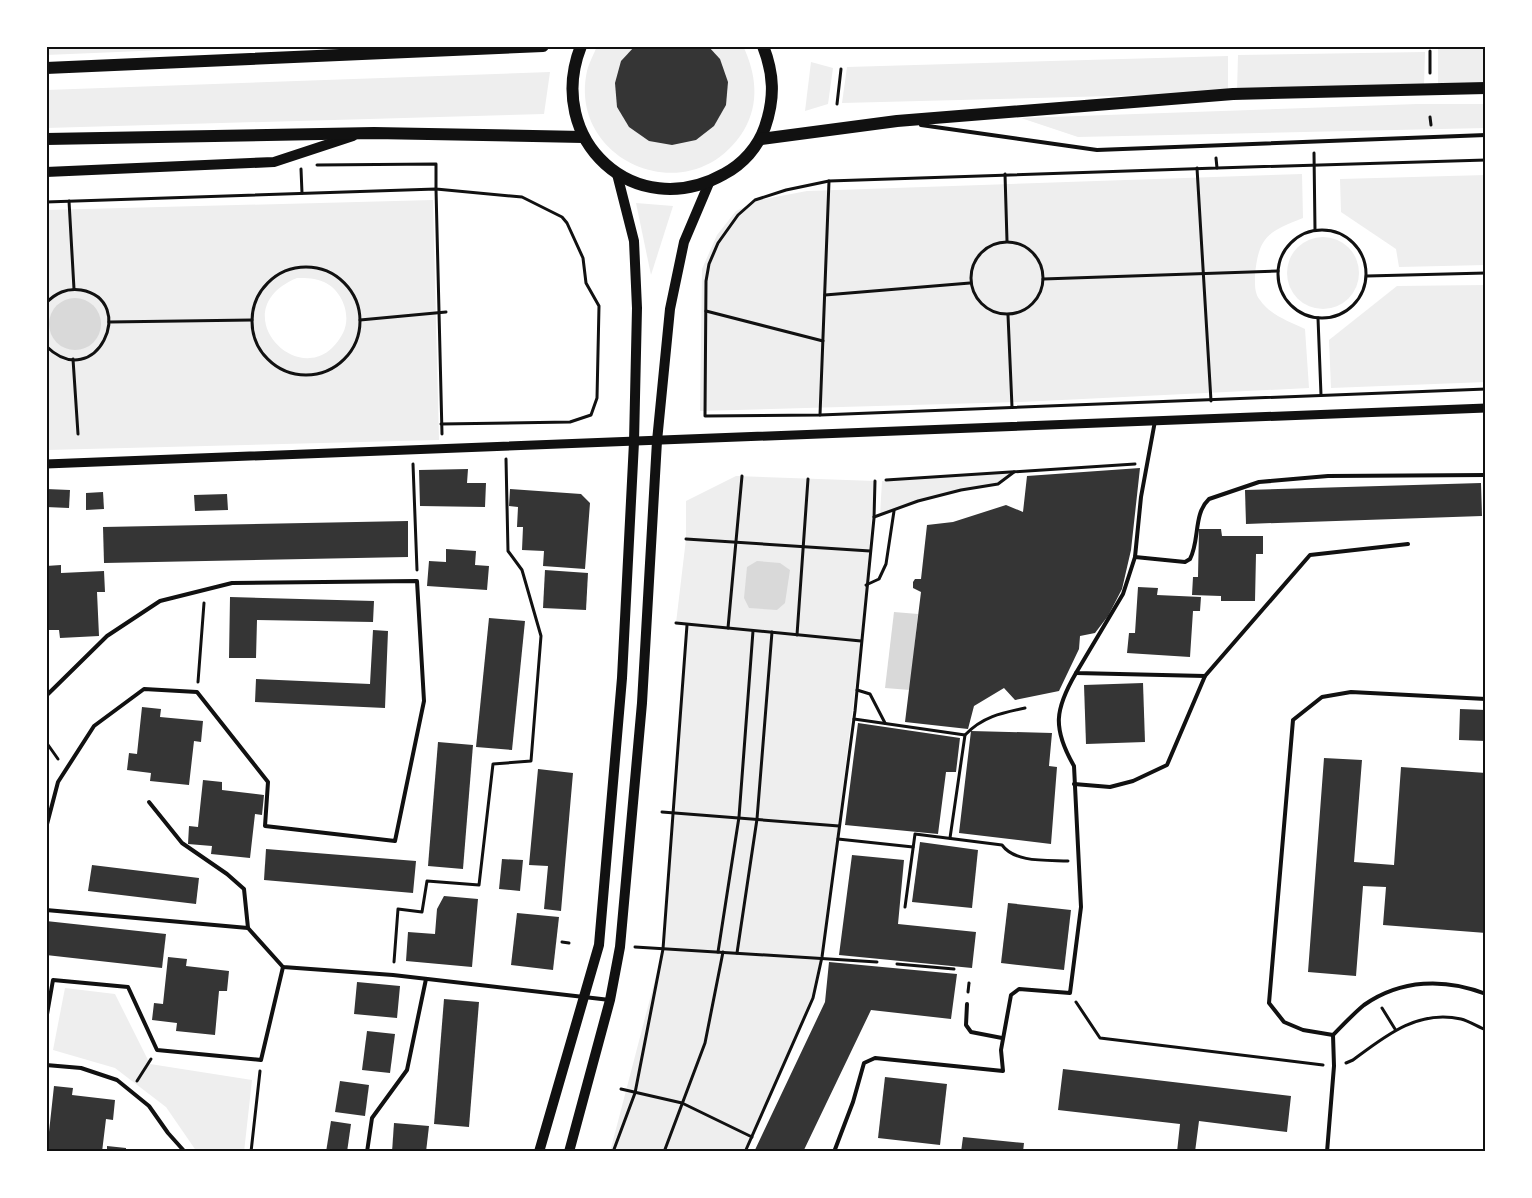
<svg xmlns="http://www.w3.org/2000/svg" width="1532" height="1198" font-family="'Noto Sans',sans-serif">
	<rect width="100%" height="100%" fill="#fff"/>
	<g fill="#eee" fill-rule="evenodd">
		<path d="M46,46H264L46,55Z"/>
		<path d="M597,46H743C756,73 760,103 744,130C692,215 567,162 587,71C589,63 594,54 597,46Z"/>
		<path d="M1486,47V85L1438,86V48Z"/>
		<path d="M1425,52L1424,86L1237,92L1238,55Z"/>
		<path d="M1228,56V93L842,103L847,67Z"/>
		<path d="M811,62L833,68L828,104L805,111Z"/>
		<path d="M550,72L544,114L46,128V90Z"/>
		<path d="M1417,104H1486V128L1078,137L1021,118Z"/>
		<path d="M1302,174L1303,218C1268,232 1259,236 1255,274C1255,283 1254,293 1260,300C1270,315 1290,322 1305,329L1309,388L1021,402L700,411L702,269L717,235L736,211L760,200L807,191Z"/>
		<path d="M1486,175V265L1399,267L1396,249L1341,212L1340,179Z"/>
		<path d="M433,200L439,440L46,450V210ZM297,278C307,278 315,278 324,282C342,290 352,315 343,333C307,402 217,311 297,278Z"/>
		<path d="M636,203L673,206L651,275Z"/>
		<circle cx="1323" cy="273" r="36"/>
		<path d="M1486,285V382L1331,388L1329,340L1397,286Z"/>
		<path d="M1014,471L998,484L961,490L918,501L880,516L882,481Z"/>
		<path d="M736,476L875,481L861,641L822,957L813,998L744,1152H610L663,949L687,625L676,623L686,539V501Z"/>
		<path d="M65,988L115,994L150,1064L252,1080L244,1152H197L166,1107L115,1068L53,1050Z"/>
	</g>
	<g fill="#d9d9d9">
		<circle cx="75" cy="324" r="26"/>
		<path d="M757,561L780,563L790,570L785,603L777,610L749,608L744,598L747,567Z"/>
		<path d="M894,612L918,614L910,690L885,688Z"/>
	</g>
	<g fill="#353535">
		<path d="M635,46H708L720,59L728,82L726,105L714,126L696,140L672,145L649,141L629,127L617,107L615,83L621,61Z"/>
		<path d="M1140,468L1131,550L1122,589L1108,616L1095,633L1080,636L1079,649L1059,691L1015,700L1004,688L974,706L968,729L905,722L921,592L913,588V582L915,579H921L927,525L953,522L1006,505L1023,512L1027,476Z"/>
		<path d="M468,469L467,483H486L485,507L420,506L419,470Z"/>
		<path d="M1481,483L1482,516L1246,524L1245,490Z"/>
		<path d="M46,489L70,490L69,508L46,507Z"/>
		<path d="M510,489L581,494L590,503L585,569L543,566L544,551L522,550L523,527H517L518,507L509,506Z"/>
		<path d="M103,492L104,509L86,510V493Z"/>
		<path d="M227,494L228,510L195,511L194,495Z"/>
		<path d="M408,521V557L104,563L103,527Z"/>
		<path d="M1199,529H1221L1222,536H1263V554H1256L1255,601H1221V596L1192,595L1193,577H1198Z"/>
		<path d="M446,549L476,551L475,565L489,566L487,590L427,586L429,561L446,562Z"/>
		<path d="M61,565V573L104,571L105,592H97L99,636L60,638L59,630H46V566Z"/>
		<path d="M545,570L588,573L586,610L543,608Z"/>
		<path d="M1138,587L1158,588L1157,595L1201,597L1200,611H1193L1190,657L1127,653L1129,633H1135Z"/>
		<path d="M230,597L374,601L373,622L257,620L256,658H229Z"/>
		<path d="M489,618L525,621L512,750L476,747Z"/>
		<path d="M373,630L388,631L385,708L255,702L256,679L370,684Z"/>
		<path d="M1143,683L1145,742L1086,744L1084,685Z"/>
		<path d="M142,707L161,709L160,717L203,721L201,742L194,741L189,785L150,781L151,773L127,770L129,753L137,754Z"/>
		<path d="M1460,709L1486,710V741L1459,740Z"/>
		<path d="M858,723L960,738L956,772H946L938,834L845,825Z"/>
		<path d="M971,731L1052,733L1049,766L1057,767L1051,844L959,833Z"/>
		<path d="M438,742L473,745L463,869L428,866Z"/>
		<path d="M1324,758L1362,760L1354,862L1394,865L1401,767L1486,773V933L1383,925L1386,887L1363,886L1356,976L1308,972Z"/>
		<path d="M538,769L573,773L561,911L544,909L548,866L529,865Z"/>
		<path d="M203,780L222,782V790L264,795L262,815L255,814L250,858L211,854L212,846L188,844L189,826L198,827Z"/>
		<path d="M920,842L978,850L972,908L912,902Z"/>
		<path d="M266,849L416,861L413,893L264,880Z"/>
		<path d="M852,855L904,860L898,924L976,932L972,968L839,955Z"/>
		<path d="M502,859L523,860L520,891L499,889Z"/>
		<path d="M92,865L199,878L196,904L88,891Z"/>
		<path d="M444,896L478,899L472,967L406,961L408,932L435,934L437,909Z"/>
		<path d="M1008,903L1071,910L1064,970L1001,963Z"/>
		<path d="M517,913L559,917L553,970L511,965Z"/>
		<path d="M46,921L166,934L162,968L46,955Z"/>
		<path d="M168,957L187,959L186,966L229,971L227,991H219L215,1035L176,1031L177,1023L152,1020L154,1003L163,1004Z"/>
		<path d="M829,962L957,974L951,1019L871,1010L803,1152H754L825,1002Z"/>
		<path d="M357,982L400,986L397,1018L354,1014Z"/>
		<path d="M444,999L479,1002L469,1127L434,1124Z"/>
		<path d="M367,1031L395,1034L390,1073L362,1070Z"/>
		<path d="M1063,1069L1291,1096L1287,1132L1199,1121L1195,1152H1177L1180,1124L1058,1110Z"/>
		<path d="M885,1077L947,1084L940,1145L878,1138Z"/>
		<path d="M340,1081L369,1085L365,1116L335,1112Z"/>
		<path d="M54,1086L73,1088L72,1095L115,1100L113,1120L106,1119L102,1152L46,1150V1132H49Z"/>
		<path d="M331,1121L351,1124L347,1152H326Z"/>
		<path d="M394,1123L429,1126L426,1152H392Z"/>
		<path d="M963,1137L1024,1143L1023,1152H961Z"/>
		<path d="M107,1146L126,1148V1152H107Z"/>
	</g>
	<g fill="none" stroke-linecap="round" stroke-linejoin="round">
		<g stroke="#111" stroke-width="3">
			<path d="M1430,73V51"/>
			<path d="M837,104L841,69"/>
			<path d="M1430,117L1431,125"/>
			<path d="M1314,153L1315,230"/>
			<path d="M1216,158L1217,168L829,181L786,190L755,200L738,215L718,243L709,264L706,281L705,416L820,415L1486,389"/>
			<path d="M317,165L436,164V189L522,197L562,217L567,223L583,258L586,283L599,306L597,398L591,415L570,422L441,424"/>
			<path d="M1197,168L1211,401"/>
			<path d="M1217,168L1486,160"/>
			<path d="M301,169L302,193"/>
			<path d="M1005,174L1007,241"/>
			<path d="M69,201L74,289"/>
			<path d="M46,202L436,189L442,434"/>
			<circle cx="1322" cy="274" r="44"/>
			<circle cx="1007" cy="278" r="36"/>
			<circle cx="306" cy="321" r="54"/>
			<path d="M1367,276L1486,273"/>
			<path d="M1043,279L1278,271"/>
			<path d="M825,295L970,283"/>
			<path d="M46,303C56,293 66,288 81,290C139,300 96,395 46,346"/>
			<path d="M706,311L823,341"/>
			<path d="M1008,315L1012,407"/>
			<path d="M1318,318L1321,395"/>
			<path d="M360,320L446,312"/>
			<path d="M109,322L252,320"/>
			<path d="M73,359L78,434"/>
			<path d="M820,415L829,181"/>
			<path d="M413,464L417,570"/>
			<path d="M886,480L1135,464"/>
			<path d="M874,517L918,501L961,490L998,484L1014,472"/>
			<path d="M686,539L870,551"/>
			<path d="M866,585L879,579L886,564L894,511"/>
			<path d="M676,623L861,641"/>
			<path d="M728,628L742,476"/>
			<path d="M797,635L808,479"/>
			<path d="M198,682L204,603"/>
			<path d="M857,690L870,694L885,723"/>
			<path d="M854,719L965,735"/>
			<path d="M46,742L58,759"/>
			<path d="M662,812L839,826"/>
			<path d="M950,838L965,735C982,717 1001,713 1025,708"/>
			<path d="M838,839L913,847"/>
			<path d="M905,907L915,834L1002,845C1015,863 1047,860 1068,861"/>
			<path d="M562,942L569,943"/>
			<path d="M635,947L877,962"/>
			<path d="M718,952L739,817L753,631"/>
			<path d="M737,953L757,819L772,632"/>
			<path d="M394,962L398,909L422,912L427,881L479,885L493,764L531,761L541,636L522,570L508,551L506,459"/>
			<path d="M897,964L954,969"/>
			<path d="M968,992L969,983"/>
			<path d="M1076,1002L1100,1038L1323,1065"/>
			<path d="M1382,1008L1395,1029"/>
			<path d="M1346,1063L1353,1060C1385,1036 1418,1009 1461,1019C1469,1021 1478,1027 1486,1030"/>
			<path d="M137,1081L151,1059"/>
			<path d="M621,1089L682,1103L752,1137"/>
			<path d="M251,1152L260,1071"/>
			<path d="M613,1152L635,1093L663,949L687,625"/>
			<path d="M664,1152L705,1043L723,952"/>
			<path d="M745,1152L813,998L822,957L855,711L874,518L875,481"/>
		</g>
		<g stroke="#111" stroke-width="4">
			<path d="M921,125L1097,150L1486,135"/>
			<path d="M1155,421L1141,497L1135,557L1123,594L1076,673L1205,676L1310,555L1408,544"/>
			<path d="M1135,557L1185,562L1190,559C1200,540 1193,514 1209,499L1259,482L1328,476L1486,475"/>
			<path d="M46,696L107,636L160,601L232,583L417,581L424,701L395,841L265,826L268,782L197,692L144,689L94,726L58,782L46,828"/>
			<path d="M1074,784L1110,787L1133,781L1167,765L1205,676"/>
			<path d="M149,802L182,843L227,874L244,889L248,928"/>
			<path d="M46,910L248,928L283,967L393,975L610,1000"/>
			<path d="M967,1004L966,1025L971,1032L1002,1038"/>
			<path d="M46,1020L53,980L128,987L157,1050L261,1060L283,967"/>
			<path d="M1333,1035C1343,1025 1353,1014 1364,1005C1401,979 1445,978 1486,994"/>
			<path d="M46,1065L81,1068L117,1080L149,1106L168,1133L185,1152"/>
			<path d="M367,1152L372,1118L407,1070L426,979"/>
			<path d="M834,1152L853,1102L864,1063L875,1058L1003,1071L1001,1050L1011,995L1019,989L1070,993L1081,907L1074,766C1052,728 1055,709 1076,673"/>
			<path d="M1327,1152L1334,1066L1333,1035L1303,1030L1284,1022L1269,1003L1293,720L1322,697L1351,692L1486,699"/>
		</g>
		<path stroke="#111" stroke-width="9" d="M46,464L1486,408"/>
		<g stroke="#111" stroke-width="10">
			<path d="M46,172L274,162L353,136"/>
			<path d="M539,1152L599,945L622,678L634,442L637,308L634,241L617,174"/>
			<path d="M569,1152L610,1000L620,947L642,703L657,441L670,309L684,242L709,183"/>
		</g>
		<g stroke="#111" stroke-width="12">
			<path d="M581,46C544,140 635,224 724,174C743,164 758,147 765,127C775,98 774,74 763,46"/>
			<path d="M46,68L543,46"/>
			<path d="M46,139L374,133L583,137"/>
			<path d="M761,139L897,121L1233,94L1486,88"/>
		</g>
	</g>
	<rect width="1532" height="1198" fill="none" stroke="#ffffff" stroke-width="95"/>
	<rect x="48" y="48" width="1436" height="1102" fill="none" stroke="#111" stroke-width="2"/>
</svg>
